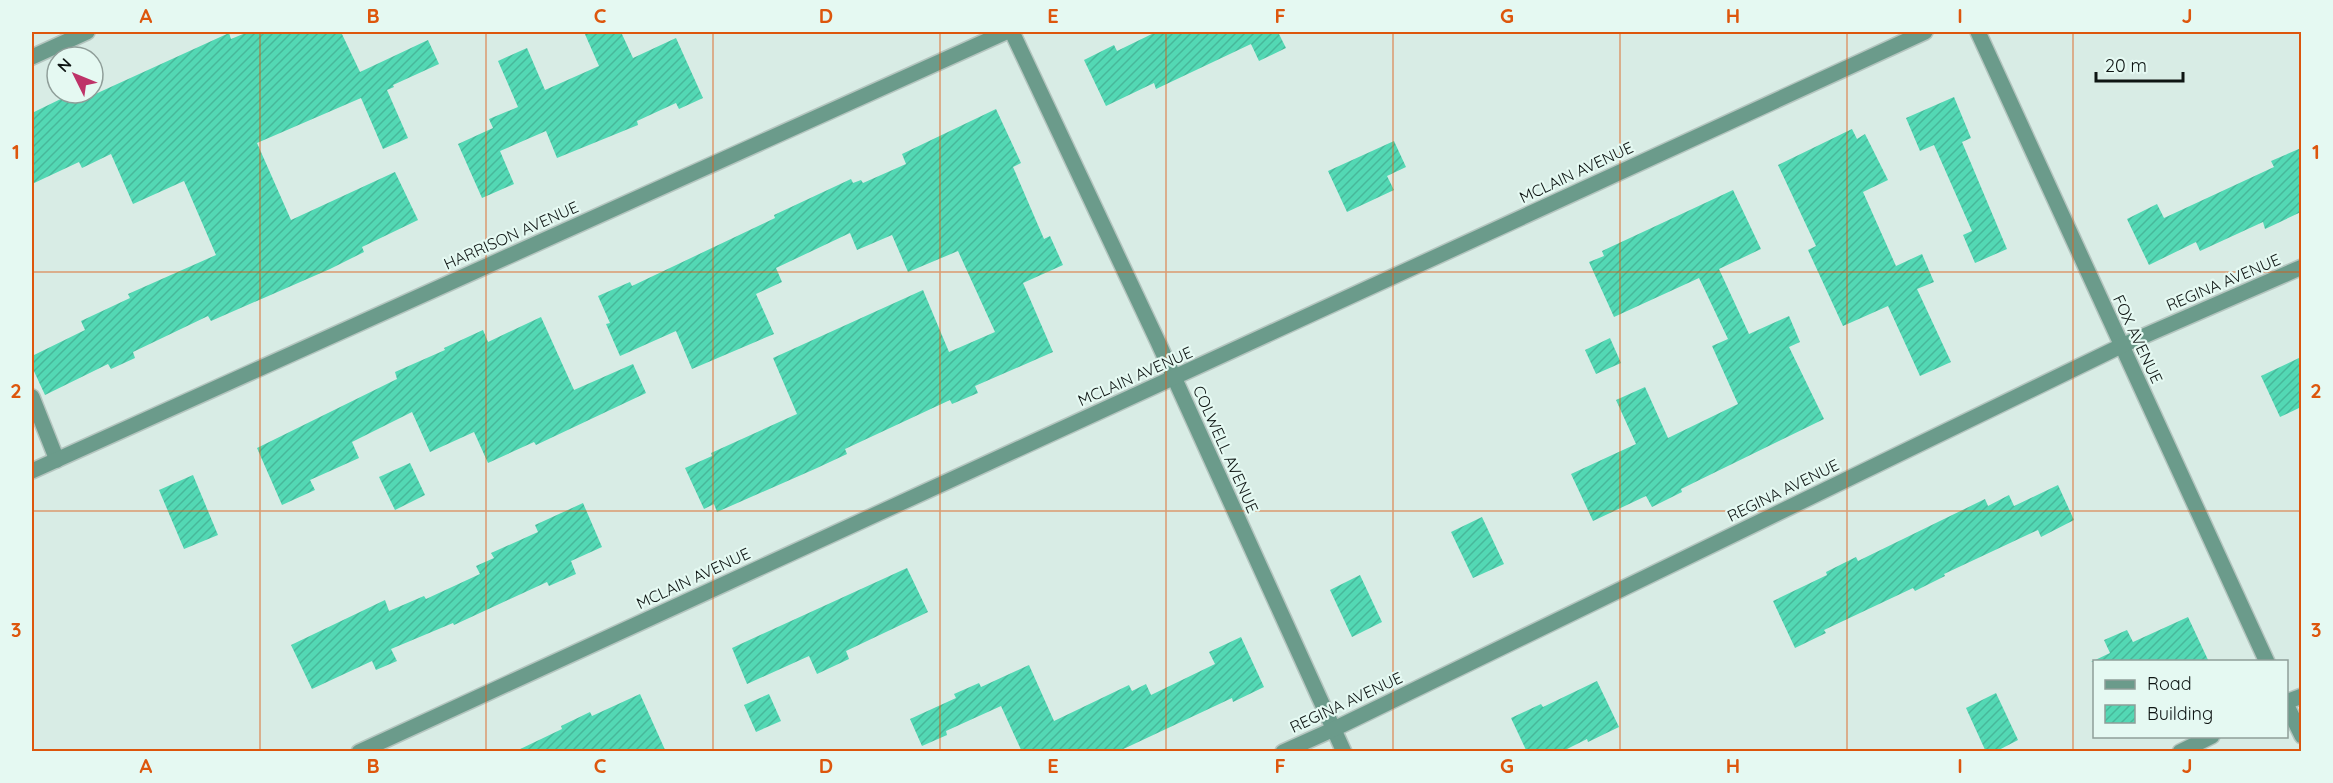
<svg xmlns="http://www.w3.org/2000/svg" width="2333" height="783" font-family="Quicksand,sans-serif">
	<defs>
		<pattern id="building-hatch" width="6" height="6" patternUnits="userSpaceOnUse" patternTransform="scale(1.5)"><rect width="6" height="6" fill="#53d8b4"/><path d="M-1 1l2-2M0 6l6-6M5 7l2-2" fill="none" stroke="#47b89a"/></pattern>
	</defs>
	<rect width="100%" height="100%" fill="#d8ece5"/>
	<g fill="url(#building-hatch)">
		<path d="M248,32H341L360,72L428,40L439,64L393,85L394,87L387,90L408,138L383,149L361,98L257,143L291,220L395,172L418,220L362,247L364,252L330,269L211,321L208,316L133,352L135,358L111,369L108,364L45,395L32,367V356L85,330L81,321L130,298L128,294L216,255L184,181L133,204L111,154L82,168L79,162L32,184V113L73,93H76L80,101L229,33L231,39Z"/>
		<path d="M584,32H621L633,58L676,38L703,98L679,109L676,103L637,121L638,125L557,158L546,131L500,151L514,184L482,198L458,144L493,128L489,119L518,107L498,61L527,48L545,90L599,66Z"/>
		<path d="M1156,32H1278L1286,48L1259,61L1251,44L1156,89L1154,83L1106,106L1084,60L1114,45L1117,51Z"/>
		<path d="M1954,97L1971,138L1962,142L2007,249L1975,263L1963,235L1972,231L1934,145L1920,151L1906,118Z"/>
		<path d="M996,109L1021,163L1013,167L1044,239L1050,236L1063,265L1023,283L1053,352L975,386L978,393L952,404L950,400L845,449L847,454L817,468L717,512L714,504L704,509L685,468L712,456L711,453L797,414L773,358L923,290L949,352L995,332L958,251L908,272L892,235L857,250L850,233L776,268L782,282L756,294L774,334L692,369L676,331L620,356L606,324L610,323L598,296L630,282L632,286L775,218L774,215L851,179L853,183L861,180L863,183L906,164L902,154Z"/>
		<path d="M1852,129L1857,139L1865,134L1888,180L1863,192L1896,266L1922,254L1934,282L1917,289L1951,362L1920,376L1888,306L1843,326L1808,250L1816,246L1778,165Z"/>
		<path d="M1394,141L1406,167L1387,176L1394,190L1347,212L1328,171Z"/>
		<path d="M2301,148V212L2265,229L2263,222L2200,251L2196,242L2149,265L2127,219L2157,204L2164,218L2274,167L2271,161Z"/>
		<path d="M1733,190L1761,249L1719,269L1749,334L1789,316L1800,342L1789,347L1824,419L1681,489L1682,492L1652,507L1646,496L1593,521L1571,474L1636,444L1616,400L1645,387L1668,438L1738,404L1712,346L1728,339L1699,278L1614,317L1589,262L1604,256L1602,251Z"/>
		<path d="M541,317L574,390L633,364L646,393L536,445L534,442L488,463L474,432L430,452L412,412L352,442L359,458L310,480L315,490L282,505L257,448L397,379L395,372L445,350L444,348L483,330L488,342Z"/>
		<path d="M1610,338L1621,363L1596,374L1585,350Z"/>
		<path d="M2301,357V407L2280,417L2261,376Z"/>
		<path d="M410,463L425,495L395,510L379,477Z"/>
		<path d="M193,475L218,535L184,549L159,490Z"/>
		<path d="M2058,485L2074,520L2041,537L2038,530L1944,574L1945,576L1915,591L1913,588L1824,630L1826,633L1795,648L1773,601L1827,575L1826,572L1856,557L1858,561L1985,499L1988,506L2009,495L2014,506Z"/>
		<path d="M583,503L602,547L571,561L576,574L549,586L547,582L454,625L453,623L391,649L397,661L376,670L372,661L312,689L291,645L385,600L389,611L424,596L426,599L480,574L476,566L494,558L491,553L538,532L535,525Z"/>
		<path d="M1482,517L1504,564L1473,578L1451,532Z"/>
		<path d="M907,568L928,612L846,651L849,659L817,674L809,656L747,684L732,648Z"/>
		<path d="M1360,575L1382,622L1352,637L1330,590Z"/>
		<path d="M2188,617L2209,662H2091L2110,653L2104,640L2127,630L2133,642Z"/>
		<path d="M1241,637L1264,687L1233,702L1232,698L1117,752H1022L1001,706L946,731L947,735L922,746L910,719L956,698L954,694L979,683L981,687L1029,665L1054,721L1129,685L1132,691L1146,684L1151,695L1215,664L1209,652Z"/>
		<path d="M1597,681L1619,727L1588,742L1587,739L1561,752H1527L1511,718L1541,704L1543,707Z"/>
		<path d="M1996,693L2018,740L1995,752H1986L1966,708Z"/>
		<path d="M640,694L666,752H514L562,729L561,726L590,712L592,716Z"/>
		<path d="M769,694L781,721L756,732L744,705Z"/>
	</g>
	<g fill="none" stroke-linecap="round" stroke-linejoin="round">
		<g stroke="#b4c5bf" stroke-width="18">
			<g id="minor">
				<path d="M1012,32L1158,342L1344,752"/>
				<path d="M1978,32L2267,662"/>
				<path d="M32,57L87,32"/>
				<path d="M32,397L57,460"/>
				<path d="M32,471L1006,32"/>
				<path d="M2286,702L2302,696"/>
				<path d="M2286,704L2302,736"/>
				<path d="M359,752L1925,32"/>
				<path d="M1283,752L1334,729L2121,346L2302,267"/>
				<path d="M2180,752L2212,736"/>
			</g>
		</g>
		<use href="#minor" stroke="#6b9b8b" stroke-width="15"/>
	</g>
	<path fill="none" stroke="#dd560c" stroke-width="1.5" stroke-opacity="0.55" d="M260,32V752M486,32V752M713,32V752M940,32V752M1166,32V752M1393,32V752M1620,32V752M1847,32V752M2073,32V752M32,272H2302M32,511H2302"/>
	<g text-anchor="middle" stroke-width="4.5" stroke-linejoin="round" paint-order="stroke">
		<g font-size="16" fill="#0e1513" stroke="#e5f9f2">
			<text transform="translate(1576 172) rotate(-25)" y="6">MCLAIN AVENUE</text>
			<text transform="translate(511 235) rotate(-24)" y="6">HARRISON AVENUE</text>
			<text transform="translate(2223 282) rotate(-23)" y="6">REGINA AVENUE</text>
			<text transform="translate(2138 339) rotate(65)" y="6">FOX AVENUE</text>
			<text transform="translate(1135 376) rotate(-24)" y="6">MCLAIN AVENUE</text>
			<text transform="translate(1226 449) rotate(66)" y="6">COLWELL AVENUE</text>
			<text transform="translate(1783 490) rotate(-26)" y="6">REGINA AVENUE</text>
			<text transform="translate(693 578) rotate(-25)" y="6">MCLAIN AVENUE</text>
			<text transform="translate(1346 702) rotate(-25)" y="6">REGINA AVENUE</text>
		</g>
	</g>
	<rect width="2333" height="783" fill="none" stroke="#e5f9f2" stroke-width="66"/>
	<rect x="2093" y="660" width="195" height="78" fill="#e5f9f2" stroke="#8f9e99" stroke-width="1.5"/>
	<rect x="2105" y="680" width="30" height="9" fill="#6b9b8b" stroke="#8f9e99" stroke-width="1.5"/>
	<text x="2147" y="690" font-size="18" fill="#0e1513">Road</text>
	<rect x="2105" y="705" width="30" height="18" fill="url(#building-hatch)" stroke="#8f9e99" stroke-width="1.5"/>
	<text x="2147" y="720" font-size="18" fill="#0e1513">Building</text>
	<g transform="translate(75 75) rotate(313)"><circle r="28" fill="#e5f9f2" stroke="#8f9e99" stroke-width="1.5"/>
	<path d="M0-4.5L10 22L0 15L-10 22Z" fill="#be3368"/>
	<text y="-9" font-size="16" font-weight="bold" text-anchor="middle" fill="#0e1513">N</text>
	</g>
	<path d="M2096 72v9h87v-9" fill="none" stroke="#0e1513" stroke-width="3"/>
	<text x="2105" y="72" font-size="18" fill="#0e1513" stroke="#e5f9f2" stroke-width="4.5" paint-order="stroke">20 m</text>
	<rect x="33" y="33" width="2267" height="717" fill="none" stroke="#dd560c" stroke-width="2"/>
	<g font-size="20" text-anchor="middle" font-weight="bold" fill="#dd560c">
		<text x="146" y="23">A</text>
		<text x="373" y="23">B</text>
		<text x="600" y="23">C</text>
		<text x="826" y="23">D</text>
		<text x="1053" y="23">E</text>
		<text x="1280" y="23">F</text>
		<text x="1507" y="23">G</text>
		<text x="1733" y="23">H</text>
		<text x="1960" y="23">I</text>
		<text x="2187" y="23">J</text>
		<text x="16" y="159">1</text>
		<text x="2316" y="159">1</text>
		<text x="16" y="398">2</text>
		<text x="2316" y="398">2</text>
		<text x="16" y="637">3</text>
		<text x="2316" y="637">3</text>
		<text x="146" y="773">A</text>
		<text x="373" y="773">B</text>
		<text x="600" y="773">C</text>
		<text x="826" y="773">D</text>
		<text x="1053" y="773">E</text>
		<text x="1280" y="773">F</text>
		<text x="1507" y="773">G</text>
		<text x="1733" y="773">H</text>
		<text x="1960" y="773">I</text>
		<text x="2187" y="773">J</text>
	</g>
</svg>
